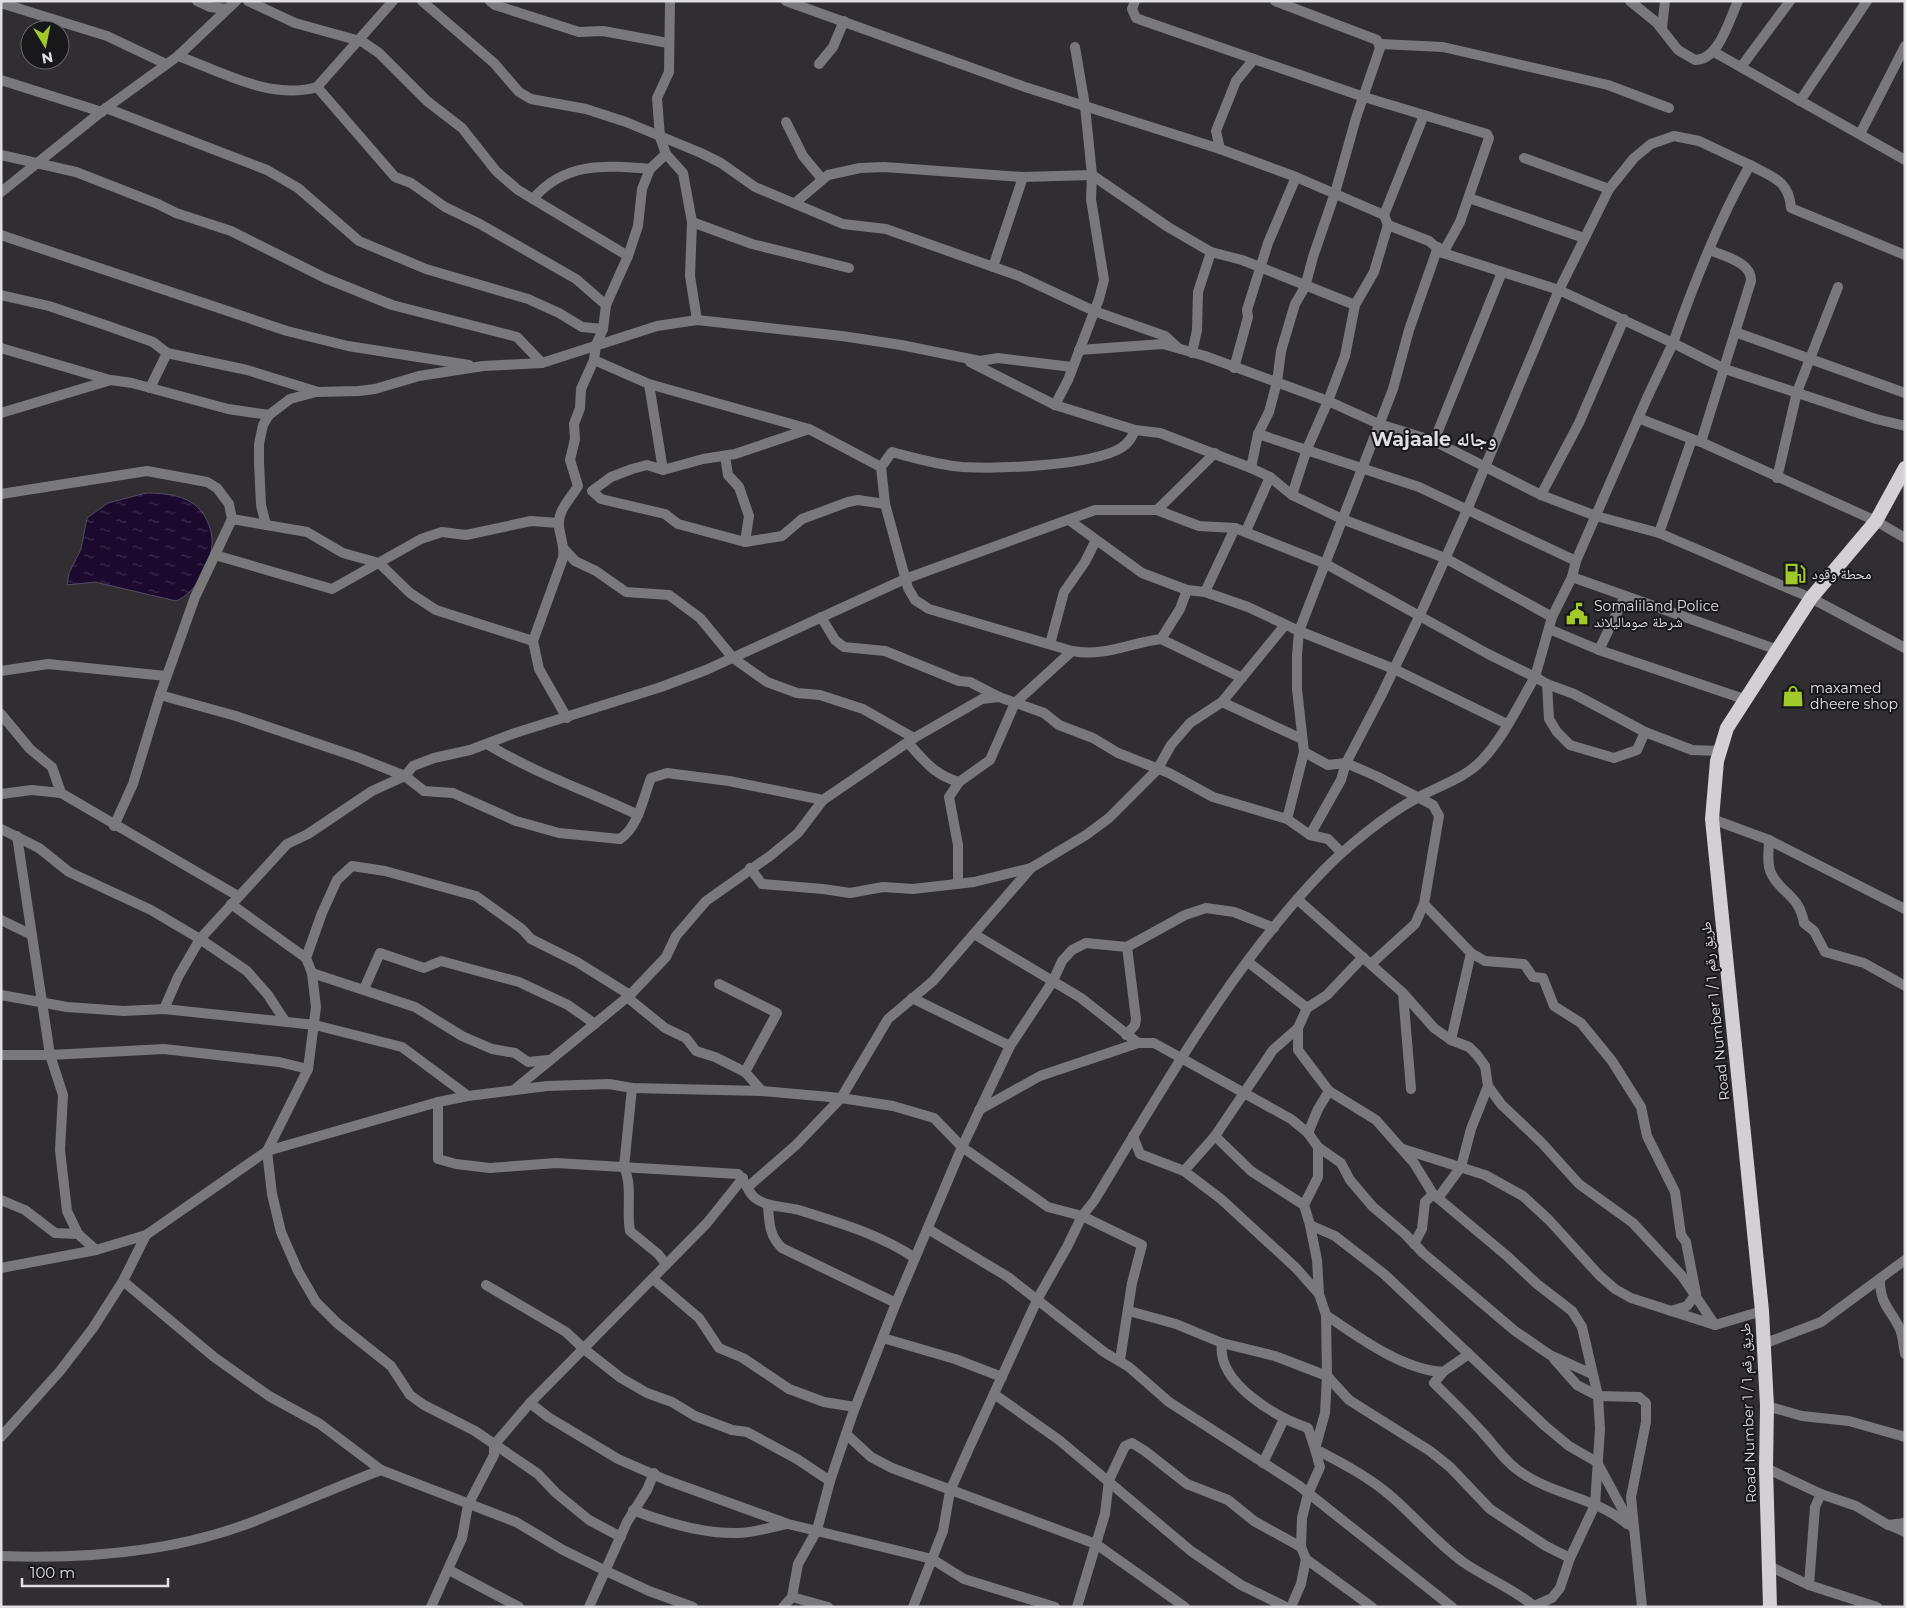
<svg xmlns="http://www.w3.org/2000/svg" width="1906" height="1608" font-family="Montserrat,'Noto Naskh Arabic',sans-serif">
	<defs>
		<pattern id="water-ripples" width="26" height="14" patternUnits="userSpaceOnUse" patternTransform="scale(1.25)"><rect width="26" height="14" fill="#1c0a2e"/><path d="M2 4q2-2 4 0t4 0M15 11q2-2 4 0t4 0" fill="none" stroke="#3d2d4c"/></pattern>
	</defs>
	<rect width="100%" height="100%" fill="#302e33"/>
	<path fill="url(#water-ripples)" stroke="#574a64" d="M146,493C166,493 191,495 203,514L202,511C207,520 212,530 212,540C213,563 196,593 176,601L95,582L67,585L69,573L81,549L87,518L108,503Z"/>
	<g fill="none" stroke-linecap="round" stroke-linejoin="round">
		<g stroke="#79787b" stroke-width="10">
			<path d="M197,1L210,7L227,9"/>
			<path d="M248,1L295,23L360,41"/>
			<path d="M422,1L494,63L519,92L531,99L586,109L626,122L701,153L721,163L755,187L843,224L886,229L1019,276L1094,311L1165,336L1177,347"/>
			<path d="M490,1L495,5L579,32L603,31L668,43"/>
			<path d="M1135,1L1132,9L1136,18L1144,21L1364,97L1487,134L1489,138L1460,222L1443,253"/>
			<path d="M1630,1L1656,22L1678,50L1695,60C1719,60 1729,20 1738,1"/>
			<path d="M1,3L107,36L166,64"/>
			<path d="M1662,28L1665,1"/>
			<path d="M360,40L379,53L427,101L462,128L496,171L518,190L628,256"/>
			<path d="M1380,44L1443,47L1608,85L1669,108"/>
			<path d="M1714,52L1905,160"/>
			<path d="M178,56C220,71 271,101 317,87L393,1"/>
			<path d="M819,64L833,47L844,21"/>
			<path d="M1741,67L1790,1"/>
			<path d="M1,80L102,112"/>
			<path d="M317,87L395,177L411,183L445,207L480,224L576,279L606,305"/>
			<path d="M1800,101L1867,1"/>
			<path d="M106,108L267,170L298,188L359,241L426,269L528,299L559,313L582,327L603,329"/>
			<path d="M786,122L803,156L822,179"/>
			<path d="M1860,134L1905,46"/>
			<path d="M1220,149L1216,131L1236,81L1254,59"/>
			<path d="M666,154L683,173L692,222L690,276L697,320"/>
			<path d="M1,155L76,172L158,204L176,213L231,231L325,278L392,305L517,337L542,363"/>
			<path d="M1524,158L1609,189"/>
			<path d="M1750,165C1772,177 1789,180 1791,208L1905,255"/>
			<path d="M1,192L106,108L178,56L236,1"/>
			<path d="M1469,198L1584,238"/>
			<path d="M533,199C564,162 605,165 650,169"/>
			<path d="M795,203L828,175L860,168L884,167L1023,177L1092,175L1168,227L1211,252L1242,260L1355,305"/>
			<path d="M1384,215L1424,115"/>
			<path d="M692,222L752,244L849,268"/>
			<path d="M1,235L287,331L348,346L469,365"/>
			<path d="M993,267L1023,177"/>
			<path d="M1,295L49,306L108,326L153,342L167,353L247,370L315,391"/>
			<path d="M1735,332L1905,393"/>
			<path d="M1,348L110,380"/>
			<path d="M1079,350L1163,344L1205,356L1328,401L1379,424L1434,441L1541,495L1596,516L1659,533L1811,598L1905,648"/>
			<path d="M1192,353L1197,330L1198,292L1211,252"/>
			<path d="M594,360L649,384L809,429L881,467L892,452C915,458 938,465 963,467C999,469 1090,466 1121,448C1129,443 1132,437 1135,430"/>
			<path d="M970,362L1055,405L1135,430L1160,433L1251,468L1270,477L1292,495L1342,519L1445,558L1552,617"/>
			<path d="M1234,368L1248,317L1247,310L1268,243L1296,177"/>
			<path d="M649,384L663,470"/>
			<path d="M150,388L167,353"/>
			<path d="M1055,405L1068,380L1099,299L1104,280L1091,199L1092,175L1085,106L1075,47"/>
			<path d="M1,413L111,380L132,383L228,409L269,415"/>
			<path d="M1638,418L1692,439"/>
			<path d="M809,429L735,454L703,459L663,470L647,465L632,469L611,477L592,491L601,499L665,514L678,524L745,542L782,536L802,519L848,502L858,500L885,504"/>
			<path d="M1258,434L1419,487L1576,561"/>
			<path d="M1434,441L1502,272"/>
			<path d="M1701,442L1876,521L1905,538"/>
			<path d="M725,456L728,475L739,487L749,516L745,542"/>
			<path d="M881,467L885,504L908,588L915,600L929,609L1072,651"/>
			<path d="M1251,468L1258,434L1269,412L1277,382L1281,351L1295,304L1305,287L1313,257L1335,193L1356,118L1380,48L1377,40L1275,1"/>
			<path d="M1777,478L1797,392L1838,287"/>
			<path d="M1,494L147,471L207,482L217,488L229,504L232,519L307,532L343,553L379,563L410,593L436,610L533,641"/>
			<path d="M1292,495L1307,449L1328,401L1345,356L1355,305L1374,272L1388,225"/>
			<path d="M1541,495L1579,423L1624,319"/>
			<path d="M1069,520L1142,573L1187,590L1205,592L1248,607L1299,631L1394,669L1507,724"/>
			<path d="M266,525L261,505L259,462V444L263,425L269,415L290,399L316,392L359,391L375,389L419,376L483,366L542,363L657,326L697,320L842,336L901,345L980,361L998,358L1072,367"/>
			<path d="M1246,531L1270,477"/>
			<path d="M1659,533L1692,439L1701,442L1751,281C1752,262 1725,257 1710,250"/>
			<path d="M564,549L575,561L596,571L626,592L669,595L700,618L733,658L767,682L797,693L820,695L863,709L914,738"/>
			<path d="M215,555L332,589L421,539L442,532L466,535L531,521L558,523"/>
			<path d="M1572,577L1778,650"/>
			<path d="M1205,592L1235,528"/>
			<path d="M821,617L835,640L844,647L885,651L959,681L970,682L999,697L1044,713L1059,725L1093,738L1118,753L1169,773L1213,797L1287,819L1310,835L1328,839L1341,852"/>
			<path d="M1549,629L1599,650L1744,699"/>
			<path d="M1161,639L1242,678"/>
			<path d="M1050,644L1064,592L1085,562L1096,540"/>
			<path d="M1599,650L1625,596"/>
			<path d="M1,671L48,664L166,676"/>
			<path d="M1547,684L1549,719L1557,732L1570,745L1614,758L1637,750L1645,732"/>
			<path d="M160,695L236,716L357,757L405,776L424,791L453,793L516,821L559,833L620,839C639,826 643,798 651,778L667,773L729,781L823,800"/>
			<path d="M1222,702L1302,739"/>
			<path d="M1,714L30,749L52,767L61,793"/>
			<path d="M567,718L539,669L533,641L563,558C565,546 560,537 559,526C557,511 571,498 578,486L570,460L575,439L574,424L580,408L581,389L594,360L596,345L603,329L606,305L628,256L638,226L642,189L650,169L666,154L660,137L657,98L669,72L670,1"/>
			<path d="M908,743C925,761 934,775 959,782L949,797L958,845V883"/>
			<path d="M487,744C534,773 588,791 638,815"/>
			<path d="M959,782L990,760L1015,703L1072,651C1105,657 1129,643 1161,639L1180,609L1187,590"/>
			<path d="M1,794L32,790L61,793L238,896"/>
			<path d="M1287,819L1304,752"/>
			<path d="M1712,819L1769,840L1905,909"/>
			<path d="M114,826L133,784L160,695L195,597L232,519"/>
			<path d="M1,829L39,848L69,872L151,910L200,939L247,971L268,995L285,1021"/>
			<path d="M1310,835L1341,780L1346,763L1381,696L1420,615L1467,510L1559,290L1609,189L1634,158L1651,144L1674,136L1699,141L1750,165C1718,221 1694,283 1673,343L1725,369L1876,419L1905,426"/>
			<path d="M17,836L50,1055L63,1095L60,1150L67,1211L78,1234"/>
			<path d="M1769,840C1769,850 1766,865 1772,875C1783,895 1799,895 1804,923L1814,931L1825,952L1864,963L1905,986"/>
			<path d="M750,868L762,884L823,889L850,893L883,887L913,889L974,882L1031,868L1086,835L1109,818L1157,770L1171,745L1190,723L1222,702L1285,625"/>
			<path d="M1297,899L1403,993L1434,1028L1451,1040L1469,1047L1477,1055L1485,1066L1488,1086L1501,1104L1541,1142L1579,1184L1633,1223L1682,1276L1715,1325"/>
			<path d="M231,904L306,958L312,973L316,1007L308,1069L267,1151L272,1194L281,1232L298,1271L316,1302L337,1323L391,1366L410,1395L424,1405L475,1431L538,1474L556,1493L589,1520L621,1537"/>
			<path d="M1424,904L1471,953L1485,961L1524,964L1533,977L1543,978L1554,1006L1581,1023L1612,1061L1641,1107L1647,1136L1675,1192L1681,1235L1686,1242L1696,1294L1687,1306L1671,1311"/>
			<path d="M1,920L32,935"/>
			<path d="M974,934L1081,998L1138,1043"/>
			<path d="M306,958L322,913L337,880L352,866L385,871L476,896L522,929L531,939L577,962L630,995"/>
			<path d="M1248,962L1307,1008"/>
			<path d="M1371,964L1415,924L1424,904L1439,816L1433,805L1376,776L1346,763L1328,765L1304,752L1297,689V655L1299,631L1393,389L1409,330L1438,247"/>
			<path d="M312,973L415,1007L462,1036L492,1049L515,1053L528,1062L549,1060"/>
			<path d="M719,984L777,1013L745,1072"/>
			<path d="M364,989L380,953L424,968L441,961L519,982L568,1005L595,1024"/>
			<path d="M1403,993L1411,1089"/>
			<path d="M1,995L67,1007L124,1011L164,1009L315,1025L402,1047L468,1096"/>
			<path d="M627,997L665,1028L686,1038L696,1051L715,1057L745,1072L762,1091"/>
			<path d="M164,1009L178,977L200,939L287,844L308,834L372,791L405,776L413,766L434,758L470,750L515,733L661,687L706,670L905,579L1095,510H1157L1215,453"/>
			<path d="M1298,1028V1050L1329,1091L1376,1120L1414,1163L1433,1194L1507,1256L1537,1284L1572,1311L1582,1327L1598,1396L1639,1397L1646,1403V1422L1631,1497L1642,1607"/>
			<path d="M1126,1035L1135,1025L1136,1019L1127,947"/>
			<path d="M1451,1040L1471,953"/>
			<path d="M1010,1046L1053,981L1062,961L1072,950L1086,943L1127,947L1185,915L1206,908L1234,912L1274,928"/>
			<path d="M1,1055H50L164,1049L279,1062L308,1069"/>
			<path d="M632,1088L624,1167C633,1187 626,1210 630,1231L658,1254L666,1264"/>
			<path d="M515,1089L630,995L666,957L676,936L706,901L770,856L798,833L823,800L914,738L982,699L999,697"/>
			<path d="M438,1102V1159L456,1164L490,1168L556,1163L738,1174C745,1180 748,1193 755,1198C769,1208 784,1206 799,1210C840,1223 879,1234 915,1258"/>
			<path d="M979,1110L1040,1076L1138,1043H1154L1291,1119L1308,1133L1318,1147L1341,1163L1350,1180L1373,1207L1405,1234L1423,1253L1515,1331L1550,1355L1592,1374"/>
			<path d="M1308,1133L1318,1109L1329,1091"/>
			<path d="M1133,1136L1140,1154L1184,1171L1221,1199L1296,1268L1319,1294"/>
			<path d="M1215,1136L1251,1171L1304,1205L1310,1225L1335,1236L1384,1274L1545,1426L1569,1446L1597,1462L1632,1527"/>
			<path d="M1403,1149L1485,1175L1523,1196L1549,1220L1599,1275L1615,1289L1631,1298L1715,1325L1762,1311"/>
			<path d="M1184,1171L1215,1136L1273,1050L1298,1028L1307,1008L1327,995L1363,957"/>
			<path d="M749,1186L796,1145L841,1098L888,1019L933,981L1031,868"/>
			<path d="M1438,1198L1461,1167L1471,1129L1488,1086"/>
			<path d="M1,1200L25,1210L55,1233L78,1234L96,1250"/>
			<path d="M768,1205C769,1221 769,1236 782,1248L896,1303"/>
			<path d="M1304,1205L1318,1177V1147"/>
			<path d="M928,1229L1008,1277L1104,1352L1129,1367L1169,1402L1298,1485L1452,1607"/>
			<path d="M1414,1244L1422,1229L1425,1202L1433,1194"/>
			<path d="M1,1268L96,1250L146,1235"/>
			<path d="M653,1279L699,1318L719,1348L743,1358L789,1389L824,1402L855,1407"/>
			<path d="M1880,1280C1880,1304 1890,1309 1899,1327C1903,1334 1903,1345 1905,1354"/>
			<path d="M123,1281L214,1357L269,1396L320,1424L381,1470L516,1522L563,1550L606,1571L649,1591L693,1607"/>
			<path d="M486,1285L566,1332L584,1349L621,1378L647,1393L672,1402L695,1416L732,1430L747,1432L797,1459L830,1481"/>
			<path d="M1129,1311L1176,1324L1222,1343L1275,1356L1327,1376L1349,1400L1430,1451L1450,1467L1490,1509L1546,1546L1570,1558"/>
			<path d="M1326,1315C1358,1337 1403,1370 1443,1372"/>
			<path d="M883,1338L955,1359L1002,1377"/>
			<path d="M1222,1343C1216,1383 1276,1417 1308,1428L1315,1449C1342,1463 1369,1477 1392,1497C1416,1518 1437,1543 1463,1562C1486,1578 1512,1588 1534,1606L1552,1598L1560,1588L1570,1558L1595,1505L1600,1429L1598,1396L1577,1385L1554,1359"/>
			<path d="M1763,1344L1821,1322L1905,1260"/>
			<path d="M1469,1354L1443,1372L1434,1383C1450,1399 1467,1415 1482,1432C1495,1446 1506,1463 1522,1473C1554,1495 1597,1498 1627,1524"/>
			<path d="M994,1394L1059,1440L1191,1551L1241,1585L1286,1607"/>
			<path d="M530,1403L548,1417L618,1459L666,1480L788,1524L932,1559L964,1579L1055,1607"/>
			<path d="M1767,1406L1802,1416L1849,1421L1905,1437"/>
			<path d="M846,1434L871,1457L892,1468L1096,1544L1185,1607"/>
			<path d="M1,1437L60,1371L93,1328L123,1281L146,1235L267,1151L438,1102L468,1096L547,1086L609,1084L632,1088L762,1091L841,1098L893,1106L934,1118L962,1147L1048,1207L1082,1216L1142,1245L1132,1283L1120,1360"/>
			<path d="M1263,1463L1284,1419"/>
			<path d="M1766,1468L1821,1494L1856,1506L1888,1525L1905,1523"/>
			<path d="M633,1510C666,1523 702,1534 738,1533C755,1533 770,1527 787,1524"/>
			<path d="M1889,1525L1905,1532"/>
			<path d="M1301,1547L1302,1518L1308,1494L1320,1467L1315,1449L1325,1413L1327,1376L1326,1315L1319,1294L1317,1260L1310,1225"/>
			<path d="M1,1556C84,1559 169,1553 247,1524C292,1507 336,1487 381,1470"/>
			<path d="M1769,1566L1809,1585L1877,1607"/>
			<path d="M449,1570L519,1607"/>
			<path d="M1809,1585L1815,1507L1821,1494"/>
			<path d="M792,1597L828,1607"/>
			<path d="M431,1607L462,1538L468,1505L494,1455V1445L530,1403L707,1223L743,1178"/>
			<path d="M589,1607L627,1522L647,1490L654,1473"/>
			<path d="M783,1607L792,1597L798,1564L817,1530L830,1481L853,1413L896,1303L962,1147L1010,1046L912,998"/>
			<path d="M913,1607L943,1531L950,1491L970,1446L1038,1298L1067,1247L1082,1216L1094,1201C1163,1088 1230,968 1322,872C1346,847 1387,814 1417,798C1440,785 1464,779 1482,760C1504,737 1519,704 1535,677L1488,654L1326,564L1235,528L1199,526L1157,510"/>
			<path d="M1077,1607L1105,1514L1109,1480L1125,1446L1132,1443L1145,1451L1187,1484L1228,1500L1254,1521L1301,1547L1306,1559L1372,1607"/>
			<path d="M1291,1607L1301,1584L1306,1559"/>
		</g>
		<path stroke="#79787b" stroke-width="10" d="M786,1L1025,87L1220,149L1296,177L1384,215L1388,225L1429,241L1443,253L1559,290L1673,343L1647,398L1576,561L1572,577L1552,617L1535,677L1547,684L1574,694L1645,732L1692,750L1720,751"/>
		<path stroke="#d2d0d5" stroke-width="14" d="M1770,1607L1766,1468L1767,1406L1762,1311L1712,819L1717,761L1727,728L1811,598L1876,521L1905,468"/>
	</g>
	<defs>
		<g id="fuel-bare" transform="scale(1.725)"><path d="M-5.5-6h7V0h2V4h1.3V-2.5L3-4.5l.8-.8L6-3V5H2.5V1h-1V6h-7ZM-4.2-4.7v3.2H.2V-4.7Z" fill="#a1c92a" stroke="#181719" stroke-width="2.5" paint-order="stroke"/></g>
		<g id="civic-bare" transform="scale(1.725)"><path d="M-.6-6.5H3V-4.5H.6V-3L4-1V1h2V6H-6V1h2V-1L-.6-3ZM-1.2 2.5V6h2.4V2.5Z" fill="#a1c92a" stroke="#181719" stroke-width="2.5" paint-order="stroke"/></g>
		<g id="shop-bare" transform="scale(1.725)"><path d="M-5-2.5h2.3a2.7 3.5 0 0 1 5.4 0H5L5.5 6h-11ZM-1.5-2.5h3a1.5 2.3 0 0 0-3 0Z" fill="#a1c92a" stroke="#181719" stroke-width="2.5" paint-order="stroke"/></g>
	</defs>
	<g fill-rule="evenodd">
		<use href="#fuel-bare" x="1795" y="574"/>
		<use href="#civic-bare" x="1577" y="614"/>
		<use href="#shop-bare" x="1793" y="696"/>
	</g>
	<g text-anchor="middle" stroke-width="4" stroke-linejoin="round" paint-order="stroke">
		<g font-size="14" fill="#e0dfe2" stroke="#181719" text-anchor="start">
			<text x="1812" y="579">محطة وقود</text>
			<text x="1594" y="611">Somaliland Police<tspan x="1594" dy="16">شرطة صوماليلاند</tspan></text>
			<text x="1810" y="693">maxamed<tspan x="1810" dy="16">dheere shop</tspan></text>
		</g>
		<g font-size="14" fill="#e0dfe2" stroke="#181719">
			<text transform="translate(1715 1011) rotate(-96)" y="5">Road Number 1 / طريق رقم 1</text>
			<text transform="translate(1748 1413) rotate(-92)" y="5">Road Number 1 / طريق رقم 1</text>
		</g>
		<g font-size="19" font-weight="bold" fill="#e0dfe2" stroke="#181719">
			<text x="1434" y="446">Wajaale وجاله</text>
		</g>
	</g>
	<rect width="1906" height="1608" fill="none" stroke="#e0dfe2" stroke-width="5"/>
	<g transform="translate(45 45) rotate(170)"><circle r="24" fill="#181719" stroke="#686769"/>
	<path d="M0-4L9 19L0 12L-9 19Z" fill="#a1c92a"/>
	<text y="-8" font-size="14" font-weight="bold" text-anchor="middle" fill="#e0dfe2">N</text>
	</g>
	<path d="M22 1578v8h146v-8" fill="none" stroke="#e0dfe2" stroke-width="2.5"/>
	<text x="30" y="1578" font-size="15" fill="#e0dfe2" stroke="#181719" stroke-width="4" paint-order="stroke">100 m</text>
</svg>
